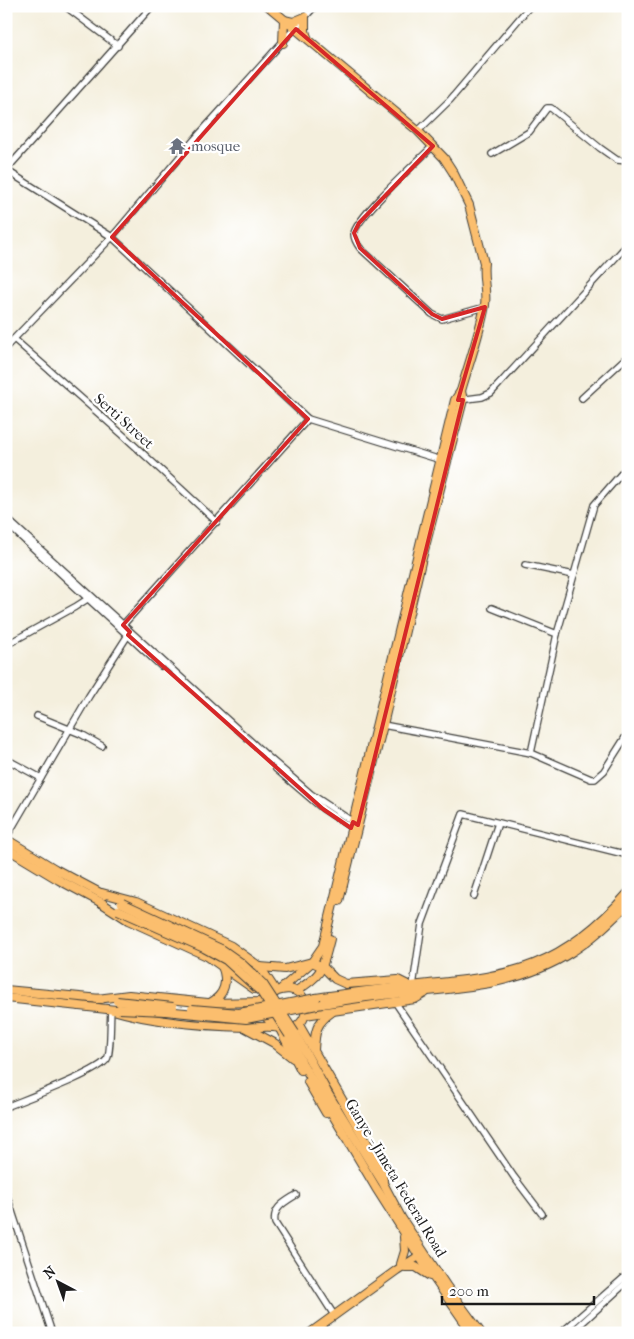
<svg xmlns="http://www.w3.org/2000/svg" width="634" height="1339" font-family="'IM FELL French Canon',serif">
	<rect width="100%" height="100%" fill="#fff"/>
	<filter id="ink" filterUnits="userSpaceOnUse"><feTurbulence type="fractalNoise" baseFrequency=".02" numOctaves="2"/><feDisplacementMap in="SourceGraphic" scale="10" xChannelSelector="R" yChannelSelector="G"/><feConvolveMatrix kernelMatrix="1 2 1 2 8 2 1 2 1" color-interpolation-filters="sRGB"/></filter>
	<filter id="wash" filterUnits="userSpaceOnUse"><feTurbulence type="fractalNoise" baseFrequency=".0096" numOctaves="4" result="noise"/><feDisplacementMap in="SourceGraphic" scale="20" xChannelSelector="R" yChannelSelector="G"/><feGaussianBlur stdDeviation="1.12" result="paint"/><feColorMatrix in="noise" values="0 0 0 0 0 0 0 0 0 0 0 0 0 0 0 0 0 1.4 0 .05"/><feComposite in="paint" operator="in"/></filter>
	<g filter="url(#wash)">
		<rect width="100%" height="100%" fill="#f4efdd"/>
	</g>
	<g filter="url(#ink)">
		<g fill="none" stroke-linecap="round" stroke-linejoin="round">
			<g stroke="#3c3c39" stroke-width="8">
				<g id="minor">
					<path d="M65,6L118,46"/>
					<path d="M152,6L6,170L112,237L308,419"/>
					<path d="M418,131L450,100L530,6"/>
					<path d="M433,146C419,160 355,218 354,234C354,240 357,244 360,248L432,314L442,319L485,307"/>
					<path d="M492,154L529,132L547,108H551L600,148L617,160L628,161"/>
					<path d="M14,339L123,435L217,522"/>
					<path d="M6,347L112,237L194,140L315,6"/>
					<path d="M582,398L628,356"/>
					<path d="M459,400L482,397L491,393L628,244"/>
					<path d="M6,518L267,756L311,794L356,824"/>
					<path d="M6,523L161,666"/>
					<path d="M525,565L574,575"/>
					<path d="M492,608L557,634"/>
					<path d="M122,626L308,419L441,460"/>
					<path d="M6,645L75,607L89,598"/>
					<path d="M37,716L81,734L102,746"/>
					<path d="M383,725L531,753L591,779H595L604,771L628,733"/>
					<path d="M531,753L557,634L594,505L628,466"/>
					<path d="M6,759L41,778"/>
					<path d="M276,769L323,809L353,829"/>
					<path d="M6,838L89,696L130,632"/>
					<path d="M474,896L498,823"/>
					<path d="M413,986L422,924L463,814L628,855"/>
					<path d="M395,1002L514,1177L542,1214"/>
					<path d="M6,1107C25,1099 98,1073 107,1059C111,1054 110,1019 111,1010"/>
					<path d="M6,1193L52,1333"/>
					<path d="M296,1195C285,1202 272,1208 275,1223L334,1315"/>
					<path d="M561,1333L628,1274"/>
					<path d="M571,1333L628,1281"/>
				</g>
			</g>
			<g stroke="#3c3c39" stroke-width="10">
				<g id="major">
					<path d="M268,6L418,131L444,158L453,172L469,205L484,263C482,277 487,290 485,305C480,333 469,363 461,391L455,400L323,946L312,962L281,989"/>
					<path d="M283,43L284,20L293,22L305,17V31L307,37"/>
					<path d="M6,839L55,869L104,895"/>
					<path d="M6,848L59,880L104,904"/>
					<path d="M102,893L136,902L231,946L260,967L276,991"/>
					<path d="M339,901L383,725L421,562L463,400L461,391"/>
					<path d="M100,902L128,920L207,956L254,989"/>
					<path d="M260,967L285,969L312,962L323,967L335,979L346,984L398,980L410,986"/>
					<path d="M6,990L101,999"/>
					<path d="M296,991C324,974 322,969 330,939"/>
					<path d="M6,998L116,1010"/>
					<path d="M316,998C353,992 391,988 429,984C465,980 501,977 534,964C571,949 602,923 628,893"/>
					<path d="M97,999L129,995L208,1003L266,1002"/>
					<path d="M210,1003C225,995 228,981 222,966"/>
					<path d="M322,1004C350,999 378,995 405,993C463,988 523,984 573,951C594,938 610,921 628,904"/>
					<path d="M113,1010C153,1022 204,1026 246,1027C255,1028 264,1026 273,1027C279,1027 284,1031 291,1029C301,1026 308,1015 306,1005C302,985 278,985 268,999"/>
					<path d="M265,1010L266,1017L275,1027"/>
					<path d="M305,1015L415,999L425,993"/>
					<path d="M299,1025L382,1169L383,1181"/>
					<path d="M246,1028L274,1043L293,1058"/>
					<path d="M280,1029L301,1070"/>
					<path d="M295,1033L327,1092L383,1183L402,1219L447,1287L481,1333"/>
					<path d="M289,1035L302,1063L376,1188L427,1268L472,1333"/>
					<path d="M314,1050C315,1031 316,1023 332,1012"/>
					<path d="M308,1082L326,1113"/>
					<path d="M401,1264L405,1251L404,1237"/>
					<path d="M405,1267H416L430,1276"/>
					<path d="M310,1333L397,1270L419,1256"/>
				</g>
			</g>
			<use href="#minor" stroke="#fff" stroke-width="5.5"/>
			<use href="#major" stroke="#fbbe6e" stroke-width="8"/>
			<g stroke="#3c3c39" stroke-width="10" stroke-linecap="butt">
				<g id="major-bridge">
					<path d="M122,903L223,950L240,962L263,984L295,1033"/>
					<path d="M118,910L204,948L226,960L261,992L289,1035"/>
					<path d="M117,1001L173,1007"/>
					<path d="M119,1009L165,1011L246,1019L322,1004"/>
					<path d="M192,1009L239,1013L316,998"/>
				</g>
			</g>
			<use href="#major-bridge" stroke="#fbbe6e" stroke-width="8"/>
		</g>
	</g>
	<path fill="none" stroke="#d62828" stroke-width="4" stroke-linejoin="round" d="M296,29L433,146L359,223L354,233L360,248L432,314L442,319L485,307L458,400H463L358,825L353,822L351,828L323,809L128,635L130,632L123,625L308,419L112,237Z"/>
	<defs>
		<g id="temple-bare" transform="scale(1.35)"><path d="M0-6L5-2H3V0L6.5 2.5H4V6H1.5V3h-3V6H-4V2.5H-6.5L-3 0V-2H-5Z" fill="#6b7280" stroke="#fff" stroke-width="2.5" paint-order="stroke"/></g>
	</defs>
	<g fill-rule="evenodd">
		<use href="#temple-bare" x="177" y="146"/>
	</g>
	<g text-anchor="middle" stroke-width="4.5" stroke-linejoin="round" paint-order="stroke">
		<g font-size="15" fill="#5b616d" stroke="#fff" text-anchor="start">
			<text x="191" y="151">mosque</text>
		</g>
		<g font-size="15" fill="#1c1c1c" stroke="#fff">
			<text transform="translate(124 421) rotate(42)" y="5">Serti Street</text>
			<text transform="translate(396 1178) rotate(59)" y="5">Ganye - Jimeta Federal Road</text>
		</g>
	</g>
	<rect width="634" height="1339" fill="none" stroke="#fff" stroke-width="25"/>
	<g transform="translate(58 1282) rotate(319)" stroke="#ffffff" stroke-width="4" paint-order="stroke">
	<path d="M0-4L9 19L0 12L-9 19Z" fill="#1c1c1c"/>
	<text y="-8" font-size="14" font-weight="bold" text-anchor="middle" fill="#1c1c1c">N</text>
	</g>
	<path d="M442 1296v8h152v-8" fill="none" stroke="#1c1c1c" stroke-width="2.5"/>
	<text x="449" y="1296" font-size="15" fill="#1c1c1c" stroke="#ffffff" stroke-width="4" paint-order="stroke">200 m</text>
</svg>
